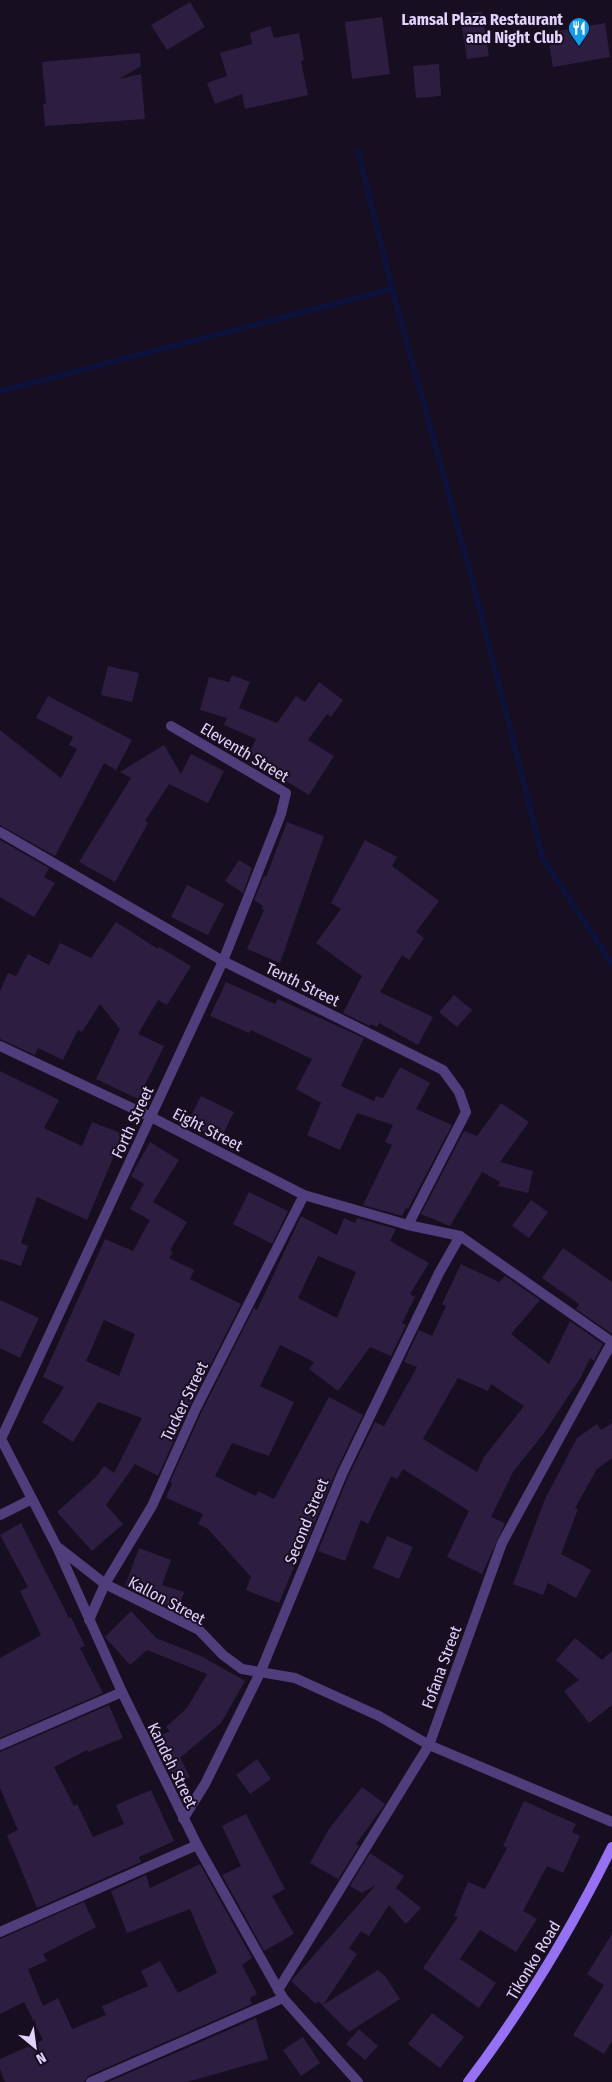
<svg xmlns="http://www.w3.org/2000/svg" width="612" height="2082" font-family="'Fira Sans Condensed',sans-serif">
	<rect width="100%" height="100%" fill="#170f21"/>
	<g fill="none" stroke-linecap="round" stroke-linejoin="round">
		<g stroke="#0d123c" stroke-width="5.5">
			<path d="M358,151L392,289L472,579L543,859L612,964"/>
			<path d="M0,391L392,289"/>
		</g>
	</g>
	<g fill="#2d1d40" fill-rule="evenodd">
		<path d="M190,2L205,27L167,50L151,25Z"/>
		<path d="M482,12L489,56L467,59L460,15Z"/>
		<path d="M382,17L390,74L352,79L345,22Z"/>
		<path d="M605,23L610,57L553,67L547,33Z"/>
		<path d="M270,26L274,38L299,33L304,60L301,61L308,95L245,109L242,94L215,104L207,83L227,76L220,53L252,44L250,33Z"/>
		<path d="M140,53L141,66L119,79L141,74L145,119L45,126L43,104H46L42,62Z"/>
		<path d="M439,64L441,96L416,98L413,66Z"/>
		<path d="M108,666L139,673L132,702L101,695Z"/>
		<path d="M232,675L250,682L239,708L277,723L296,696L305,702L319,682L343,700L331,717L327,714L308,740L334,756L309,795L273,773L277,767L249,753L256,739L224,725L227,718L200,710L209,677L229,682Z"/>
		<path d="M48,696L132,740L116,770L104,763L55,856L0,825V730L61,778L77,749L69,745L73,737L36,718Z"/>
		<path d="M164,745L181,774L191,754L224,771L208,803L169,784L145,821L148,823L115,882L79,862L131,778L120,772Z"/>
		<path d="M287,822L324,836L280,963L247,949L264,910L262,909L263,906L254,900L264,876L266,877Z"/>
		<path d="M0,840L49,868L44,877L55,883L34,917L0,897Z"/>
		<path d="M365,840L397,857L392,866L439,901L416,932L424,938L409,960L402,955L380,992L433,1017L418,1045L379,1023L377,1027L371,1024L370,1026L343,1013L362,976L316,943L341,909L331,903Z"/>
		<path d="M239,860L252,868L243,893L225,881Z"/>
		<path d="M187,885L224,904L208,935L171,917Z"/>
		<path d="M116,922L158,949L159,947L191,966L167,1005L158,1000L138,1034L164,1046L138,1099L96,1079L120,1029L100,1004L82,1032L78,1030L63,1060L38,1048L35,1055L0,1039V991L8,973L16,976L28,954L49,965L60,943L91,958Z"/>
		<path d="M226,982L275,1004L278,999L364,1038L341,1086L374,1101L376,1096L383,1098L400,1067L430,1083L416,1109L452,1125L408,1209L406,1208L402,1216L363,1205L392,1145L385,1142L393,1125L357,1113L340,1150L307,1135L321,1103L296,1089L312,1059L251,1030L249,1033L210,1016Z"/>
		<path d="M454,995L472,1010L457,1027L439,1012Z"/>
		<path d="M0,1071L59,1100L44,1128L82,1146L92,1122L123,1134L87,1220L37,1197L21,1243L28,1246L21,1266L0,1259Z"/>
		<path d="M201,1096L234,1112L220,1140L187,1124Z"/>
		<path d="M501,1103L529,1122L500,1162L533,1171L528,1193L498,1186L500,1182L482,1172L450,1226L421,1214L464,1131L477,1136Z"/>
		<path d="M150,1142L179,1160L153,1202L187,1222L170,1250L173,1252L169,1258L194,1270L190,1279L241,1304L190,1405L158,1476L135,1464L106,1505L123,1524L92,1551L57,1512L96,1477L104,1466L114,1473L142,1418L98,1402L73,1442L42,1422L64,1387L43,1377L105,1239L133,1251L150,1220L130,1209L144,1184L131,1176ZM104,1320L135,1334L119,1376L86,1361Z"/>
		<path d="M249,1192L288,1211L272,1244L233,1224Z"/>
		<path d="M531,1200L548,1212L529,1238L512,1226Z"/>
		<path d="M301,1216L337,1235L344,1218L355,1223L357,1218L396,1229L390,1241L429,1263L410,1294L415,1297L402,1323L406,1325L391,1356L370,1347L338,1391L309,1369L314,1362L280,1345L260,1386L294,1402L269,1456L232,1443L215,1476L256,1496L258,1491L274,1499L329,1397L363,1415L336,1471L305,1546L303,1545L279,1603L246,1590L251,1577L208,1529L198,1524L203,1514L166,1498L172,1483L170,1482L202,1411L254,1308L257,1310ZM318,1256L356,1272L337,1318L298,1298Z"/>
		<path d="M563,1248L612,1282V1334L576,1309L579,1304L542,1278Z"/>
		<path d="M461,1264L499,1282L505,1276L540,1300L511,1334L549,1364L570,1321L603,1344L594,1361L590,1358L581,1377L544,1433L513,1472L491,1517L505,1523L482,1574L447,1557L469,1511L403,1469L397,1479L391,1476L368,1524L361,1520L345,1561L318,1551L348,1477L375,1422L384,1426L417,1367L404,1362L419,1330L432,1336L446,1306L442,1304ZM458,1378L488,1391L491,1384L524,1406L484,1457L477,1472L423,1439Z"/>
		<path d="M0,1300L39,1318L20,1358L0,1348Z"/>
		<path d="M612,1423V1458L597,1469L575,1508L578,1509L561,1554L591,1570L576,1598L548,1583L543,1595L513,1584L545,1499L577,1438L597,1424L601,1430Z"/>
		<path d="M21,1523L69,1618L71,1617L85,1646L80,1648L103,1693L0,1738V1658L41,1635L20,1591L28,1587L0,1535Z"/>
		<path d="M387,1536L413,1547L399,1579L373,1568Z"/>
		<path d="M139,1548L171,1560L162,1585L184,1592L177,1611L125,1586Z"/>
		<path d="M131,1611L156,1638L201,1656L245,1681L221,1723L180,1758L190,1777L177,1784L153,1740L170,1731L166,1727L187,1708L207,1674L147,1650L130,1665L105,1637Z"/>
		<path d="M575,1638L602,1660L612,1651V1705L589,1723L564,1691L579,1680L556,1660Z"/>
		<path d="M109,1705L123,1738L88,1752L87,1750L54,1767L74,1806L77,1804L93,1837L124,1824L116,1805L151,1790L174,1841L139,1857L141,1862L37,1908L7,1835L18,1830L0,1788V1752Z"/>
		<path d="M257,1759L271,1779L250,1794L236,1775Z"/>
		<path d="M362,1787L385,1804L356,1844L359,1846L338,1879L310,1863L329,1829Z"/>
		<path d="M524,1801L576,1824L572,1832L580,1836L563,1873L547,1866L523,1911L537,1919L516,1952L480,1930L460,1959L496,1983L479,2008L423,1968L458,1917L454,1916L468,1882L485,1889L507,1848L503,1846Z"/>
		<path d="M246,1814L285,1889L272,1896L294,1934L264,1951L222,1875L241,1866L222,1826Z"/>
		<path d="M370,1853L404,1876L396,1888L421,1908L406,1924L389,1905L369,1936L361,1931L349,1948L357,1954L323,2005L378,1970L385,1976L400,1999L349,2032L318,2001L316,2004L291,1981L376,1885L362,1893L350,1886Z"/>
		<path d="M200,1864L252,1958L242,1965L257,1994L250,1998L252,2004L88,2076L84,2082H5L0,2069V2059L43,2040L24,2002L0,2014V1939L84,1902L96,1927L43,1954L47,1961L28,1969L43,2006L58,1998L72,2029L106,2015L102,2006L148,1986L141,1971L160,1961L178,1993L217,1973L190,1909L127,1933L111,1891L146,1875L150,1888Z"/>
		<path d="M612,1934V2041L604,2054L573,2035L604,1985L587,1974Z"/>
		<path d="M432,2013L464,2037L440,2068L408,2044Z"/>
		<path d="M256,2018L268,2059L187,2082H108Z"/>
		<path d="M359,2029L378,2046L365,2060L346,2044Z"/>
		<path d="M303,2037L320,2063L301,2076L283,2050Z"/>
	</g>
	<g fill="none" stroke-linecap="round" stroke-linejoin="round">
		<g stroke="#503e7c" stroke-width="10">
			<path d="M0,832L223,961L443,1070L459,1092L466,1112L408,1225"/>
			<path d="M0,1046L151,1117L304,1195L408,1225L460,1236L612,1342"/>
			<path d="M0,1437L57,1547L122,1692L197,1845L283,1998L358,2082"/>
			<path d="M1,1439L223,961L281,814L286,793L171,726"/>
			<path d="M0,1515L32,1499"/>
			<path d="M59,1548L105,1584L199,1630L223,1655L242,1669L295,1678L379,1716L429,1745L612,1822"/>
			<path d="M89,1620L105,1584L152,1506L196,1408L304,1195"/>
			<path d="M0,1745L122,1692"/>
			<path d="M183,1819L205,1784L260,1673L342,1474L439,1273L460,1236"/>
			<path d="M0,1932L197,1845"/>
			<path d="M278,1990L429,1745L502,1543L612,1342"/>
			<path d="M91,2082L283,1998"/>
		</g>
		<path stroke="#9671f4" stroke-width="10" d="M468,2082C524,2008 571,1930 612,1847"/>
	</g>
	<defs>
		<g id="restaurant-pin" transform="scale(1.125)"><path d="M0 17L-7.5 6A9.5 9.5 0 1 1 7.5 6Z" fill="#129be8" stroke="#170f21"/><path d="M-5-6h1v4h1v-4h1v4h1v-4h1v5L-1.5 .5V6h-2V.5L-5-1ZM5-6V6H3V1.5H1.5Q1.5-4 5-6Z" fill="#fff"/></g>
	</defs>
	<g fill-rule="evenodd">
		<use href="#restaurant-pin" x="579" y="28"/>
	</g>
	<g text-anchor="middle" stroke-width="4" stroke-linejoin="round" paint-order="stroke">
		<g font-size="16" font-weight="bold" fill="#e2d2fc" stroke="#170f21" text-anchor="end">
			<text x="563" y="25">Lamsal Plaza Restaurant<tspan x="563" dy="18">and Night Club</tspan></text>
		</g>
		<g font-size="16" fill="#e2d2fc" stroke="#170f21">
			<text transform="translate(245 752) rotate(31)" y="6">Eleventh Street</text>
			<text transform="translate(303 984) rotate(26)" y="6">Tenth Street</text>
			<text transform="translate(132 1122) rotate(-65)" y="6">Forth Street</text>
			<text transform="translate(208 1129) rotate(27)" y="6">Eight Street</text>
			<text transform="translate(184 1401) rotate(-64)" y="6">Tucker Street</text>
			<text transform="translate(306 1521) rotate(-68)" y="6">Second Street</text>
			<text transform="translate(167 1600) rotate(28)" y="6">Kallon Street</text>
			<text transform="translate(441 1667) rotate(-70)" y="6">Fofana Street</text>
			<text transform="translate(173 1765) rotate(64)" y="6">Kandeh Street</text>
			<text transform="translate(533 1960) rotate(-59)" y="6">Tikonko Road</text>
		</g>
	</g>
	<g transform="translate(35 2047) rotate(151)" stroke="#170f21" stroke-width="4" paint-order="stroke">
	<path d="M0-4L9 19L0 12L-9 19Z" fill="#e2d2fc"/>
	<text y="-8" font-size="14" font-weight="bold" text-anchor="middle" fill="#e2d2fc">N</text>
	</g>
</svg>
